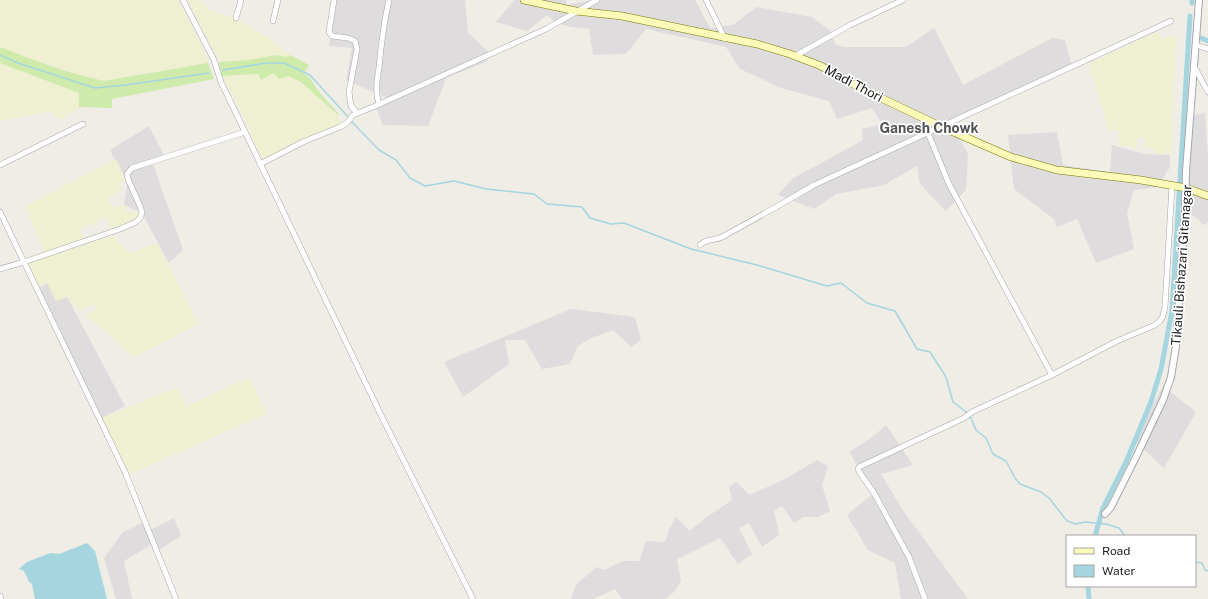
<svg xmlns="http://www.w3.org/2000/svg" width="1208" height="599" font-family="'Public Sans',sans-serif">
	<rect width="100%" height="100%" fill="#f0ece6"/>
	<g fill="#dedcdd">
		<path d="M337,0H465L468,33L491,54L483,55L488,61L446,78L428,126L383,125L375,105L430,79L387,98L346,80L352,48L329,46Z"/>
		<path d="M514,0H566L567,5L592,0H695L710,28L733,25L756,7L812,17L831,31L835,44L843,47H906L934,28L963,85L1052,38L1065,40L1072,67L942,127L959,138L968,154L966,190L946,211L920,184L917,166L884,185L836,194L814,209L778,195L792,179L863,140L862,129L882,124L872,108L837,119L829,101L781,88L740,69L726,47L646,29L626,54L593,55L589,29L571,27L556,23L547,15L527,31L496,22Z"/>
		<path d="M1205,113L1208,157V223L1202,225L1199,220L1185,209L1190,116Z"/>
		<path d="M149,126L165,157L152,161L183,250L169,263L142,213L124,205L127,185L110,150Z"/>
		<path d="M1057,132L1063,165L1110,172L1112,145L1144,154L1170,155V167L1158,187L1134,190L1127,213L1134,249L1096,263L1077,219L1057,227L1054,219L1014,189L1008,135Z"/>
		<path d="M47,283L67,297L125,406L99,419L37,289Z"/>
		<path d="M571,309L635,317L641,340L631,347L613,330L589,339L578,346L570,364L542,369L525,340H505L509,364L463,397L444,362Z"/>
		<path d="M1163,386L1196,412L1164,468L1135,441Z"/>
		<path d="M886,425L913,465L881,474L904,512L968,599H901L895,563L868,550L847,515L874,493L849,452L874,436Z"/>
		<path d="M817,460L828,466L822,485L830,511L818,517H803L794,523L782,506L774,510L779,535L762,547L749,523L739,528L752,554L738,564L720,538L677,559L681,581L674,592L665,599H623L615,589L593,599H571L575,586L596,567L604,570L623,561H639L646,541L665,542L670,528L676,517L690,531L704,519L732,500L729,487L736,482L750,495L785,479Z"/>
		<path d="M174,518L181,536L157,551L154,543L124,561L132,599H116L104,558L123,532L146,521L150,530Z"/>
	</g>
	<g fill="#efefd1">
		<path d="M0,0H178L207,58L208,63L104,81L87,77L19,55L0,47Z"/>
		<path d="M188,0H200L208,9L234,18L267,36L290,55L287,57L277,55L248,60L219,62Z"/>
		<path d="M1157,32L1161,39L1176,35L1171,153L1158,154L1152,149L1144,147V138H1137L1136,148L1120,145L1117,130L1109,131L1089,64Z"/>
		<path d="M0,63L79,93V107L77,110L59,120L52,111L0,121Z"/>
		<path d="M275,73L279,79L288,76L301,82L338,115L341,122L338,125L263,160L239,107L222,76Z"/>
		<path d="M116,159L126,180L120,183L122,189L108,197L113,208L124,205L128,213L138,210L137,218L132,222L111,229L106,217L80,230L84,239L44,252L25,206Z"/>
		<path d="M113,236L130,253L157,243L199,324L133,358L106,331L84,315L99,308L92,305L80,311L67,297L56,301L47,283L38,285L29,263Z"/>
		<path d="M250,377L266,414L130,474L102,418L177,387L187,406Z"/>
	</g>
	<g fill="#cfebab">
		<path d="M0,47C33,60 68,73 104,81L208,63L214,79L112,99V108L79,107V93L0,63Z"/>
		<path d="M277,55L287,57L290,55L309,65L304,74L309,77L320,93L339,114L338,115L301,82L288,76L279,79L274,73L261,80L258,74L222,76L219,62L248,60Z"/>
	</g>
	<path fill="#a5d6df" d="M87,543L95,551L107,599H35L32,584L29,582L24,571L19,569L27,562L50,553L59,554Z"/>
	<g fill="none" stroke-linecap="round" stroke-linejoin="round">
		<g stroke="#a5d6df" stroke-width="1.5">
			<path d="M0,55L18,63L95,88L126,85L209,73"/>
			<path d="M223,70L266,63H284L310,75L349,118"/>
			<path d="M351,121L379,150L396,160L410,178L425,186L454,181L486,189L534,194L547,204L582,207L590,218L611,224L624,223L691,249L757,265L827,286L841,283L867,303L895,311L917,349L930,352L946,377L953,402L965,411L971,418L976,430L986,438L993,454L1006,461L1015,478L1020,484L1041,492L1049,498L1067,521L1076,524L1085,522L1106,524L1119,528L1125,536"/>
			<path d="M1195,562L1202,563L1205,570L1208,571"/>
		</g>
		<g stroke="#a5d6df" stroke-width="5">
			<path d="M1192,3V0"/>
			<path d="M1201,38L1208,41"/>
			<path d="M1095,536L1103,508L1126,462L1151,402L1161,369L1172,311L1190,16"/>
			<path d="M1088,586L1089,599"/>
		</g>
		<g stroke="#a7a7a7" stroke-width="6">
			<g id="minor">
				<path d="M183,0L214,60L221,82L381,415L473,599"/>
				<path d="M334,0L329,32L332,36L348,38L355,41L357,49L349,92L351,106L357,113"/>
				<path d="M706,0L725,39"/>
				<path d="M236,18L241,0"/>
				<path d="M273,21L278,0"/>
				<path d="M1196,45L1208,49"/>
				<path d="M795,56L850,25L903,0"/>
				<path d="M1194,66L1208,92"/>
				<path d="M379,104C375,93 377,80 379,68C381,45 384,22 389,0"/>
				<path d="M928,133L949,184L1052,375"/>
				<path d="M260,164L305,141L340,127L347,123L353,115L373,107L546,29L597,0"/>
				<path d="M0,165L83,124"/>
				<path d="M0,212L125,472L176,599"/>
				<path d="M700,245C707,238 714,241 722,237C753,220 784,203 814,185L1171,21"/>
				<path d="M0,269L24,262L120,229L136,222L140,218L142,213L140,206L128,179L127,174L132,168L245,132"/>
				<path d="M0,596L1,599"/>
				<path d="M925,599L909,557L874,493L860,473L858,469L859,467L964,418L972,412L1052,375L1117,341L1155,325L1160,321L1163,316L1165,307L1172,186"/>
			</g>
		</g>
		<g stroke="#a7a7a7" stroke-width="8">
			<path id="tertiary" d="M1105,514L1111,507L1136,457L1163,400L1171,377L1176,346L1185,209L1186,171L1199,0"/>
		</g>
		<g stroke="#757a03" stroke-width="8">
			<path id="secondary" d="M524,0L576,11L622,16L757,44L790,54L821,66L849,82L879,97L942,127L1011,157L1057,170L1141,180L1186,188L1208,196"/>
		</g>
		<use href="#minor" stroke="#fff" stroke-width="5"/>
		<use href="#tertiary" stroke="#fff" stroke-width="6"/>
		<use href="#secondary" stroke="#fbfab9" stroke-width="7"/>
	</g>
	<g text-anchor="middle" stroke-width="3.5" stroke-linejoin="round" paint-order="stroke">
		<g font-size="13" fill="#202020" stroke="#fff">
			<text transform="translate(854 83) rotate(28)" y="5">Madi Thori</text>
			<text transform="translate(1181 265) rotate(-86)" y="5">Tikauli Bishazari Gitanagar</text>
		</g>
		<g font-size="14" font-weight="bold" fill="#535353" stroke="#fff">
			<text x="929" y="133">Ganesh Chowk</text>
		</g>
	</g>
	<rect x="1066" y="535" width="130" height="52" fill="#ffffff" stroke="#a6a6a6"/>
	<rect x="1074" y="548" width="20" height="6" fill="#fbfab9" stroke="#a6a6a6"/>
	<text x="1102" y="555" font-size="12" fill="#202020">Road</text>
	<rect x="1074" y="565" width="20" height="12" fill="#a5d6df" stroke="#a6a6a6"/>
	<text x="1102" y="575" font-size="12" fill="#202020">Water</text>
</svg>
